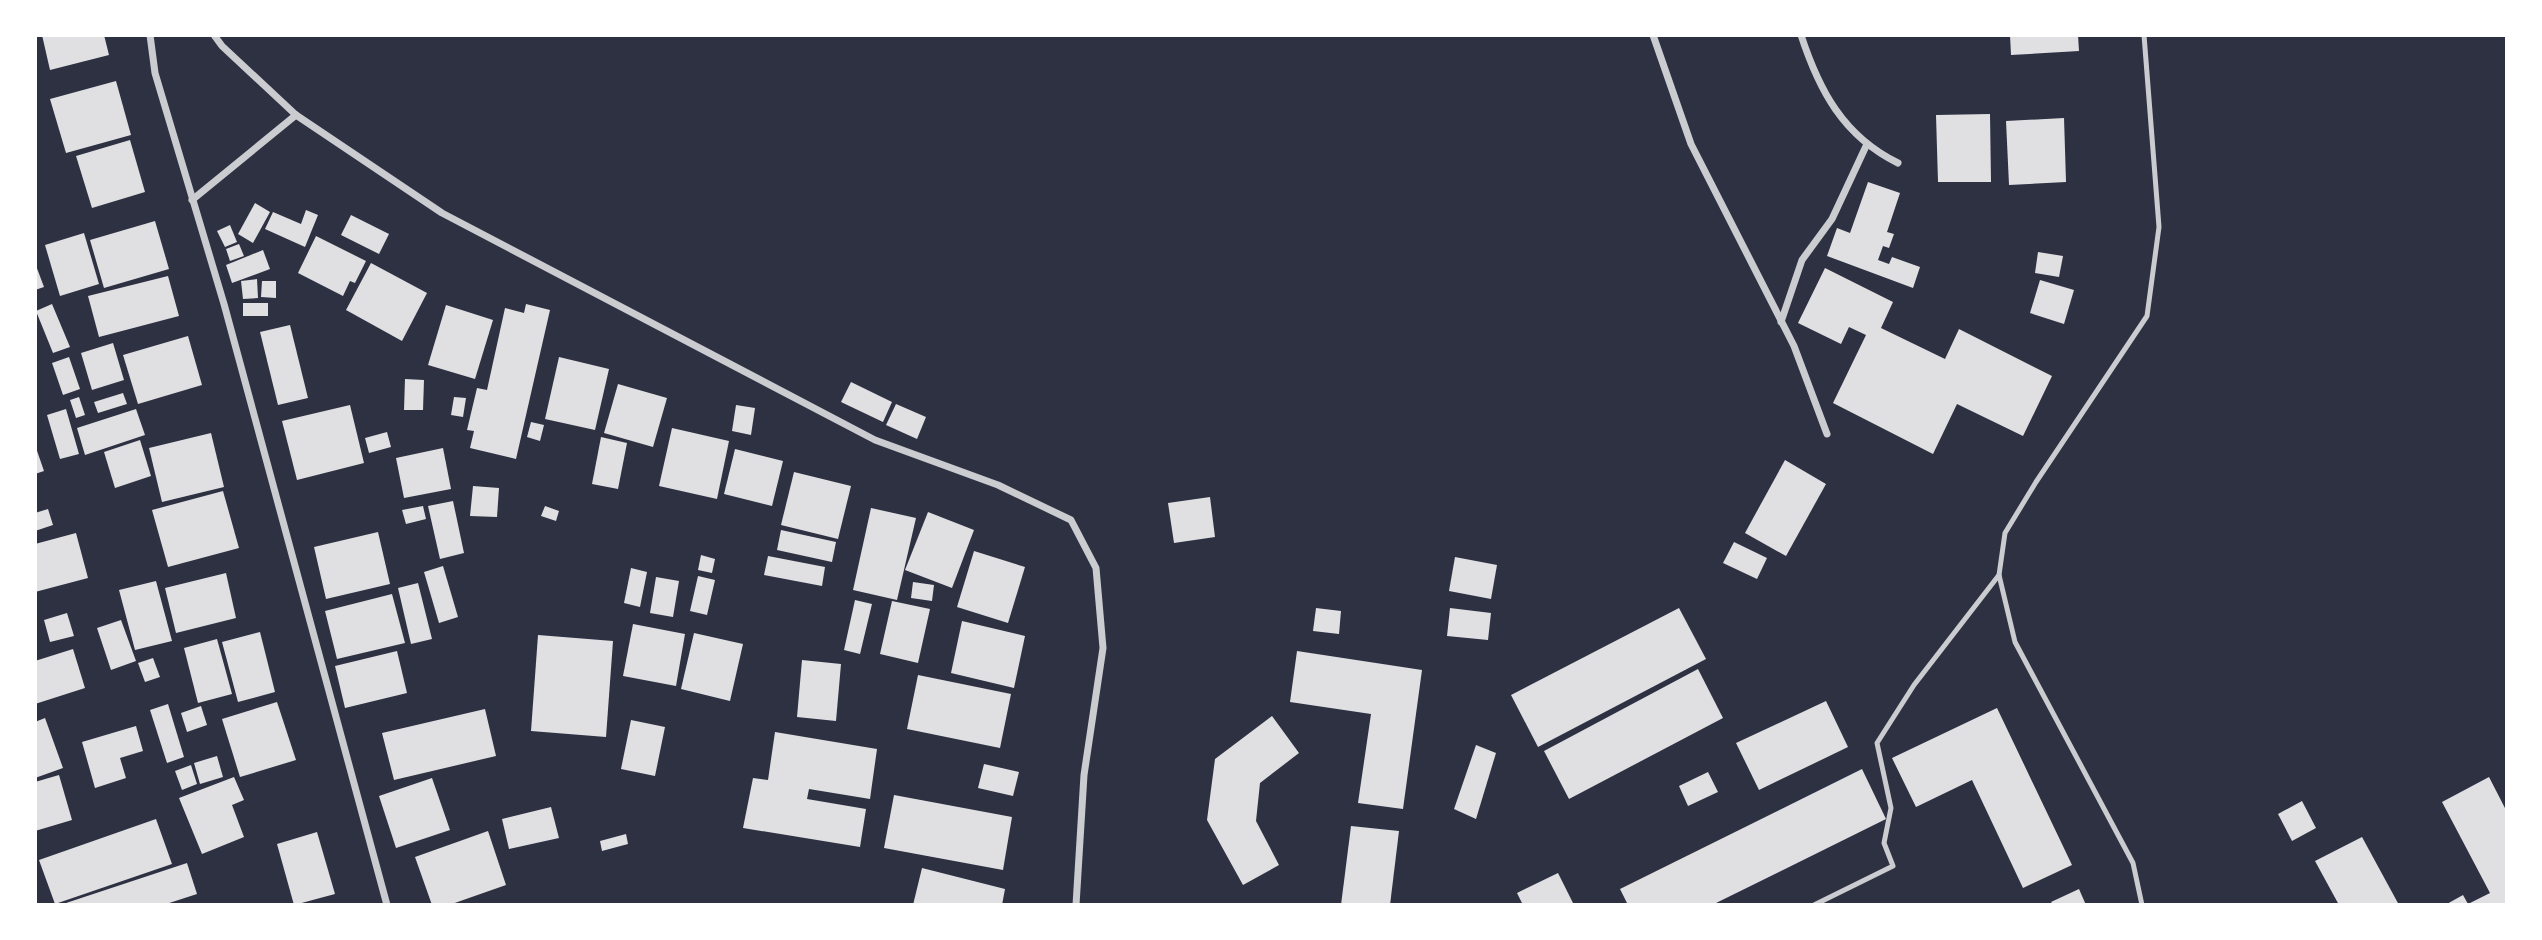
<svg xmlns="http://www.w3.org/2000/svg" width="2542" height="940" font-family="'Alegreya Sans',sans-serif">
	<rect width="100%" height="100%" fill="#2d3142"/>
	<g fill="#e0e0e3">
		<path d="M42,35H104L109,55L50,70Z"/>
		<path d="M2010,35H2078L2079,51L2011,55Z"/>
		<path d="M116,81L131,135L66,153L50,99Z"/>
		<path d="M1990,114L1991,182H1938L1936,115Z"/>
		<path d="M2064,118L2066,182L2009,185L2006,121Z"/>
		<path d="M130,140L145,192L92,208L76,156Z"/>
		<path d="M1868,182L1900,193L1887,232L1894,234L1889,248L1883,246L1878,260L1889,264L1892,257L1920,267L1913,288L1827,256L1837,228L1850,233Z"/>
		<path d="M255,203L270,212L253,243L238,234Z"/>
		<path d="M306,210L318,215L305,247L265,229L273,212L301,224Z"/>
		<path d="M351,215L389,234L379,254L341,235Z"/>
		<path d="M155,221L169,269L104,288L90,240Z"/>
		<path d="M230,225L237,242L225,247L217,231Z"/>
		<path d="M84,233L99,284L60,296L45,245Z"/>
		<path d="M316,236L366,261L355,283L350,281L343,296L298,273Z"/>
		<path d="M239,244L244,256L230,261L226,249Z"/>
		<path d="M263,250L270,269L232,283L226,265Z"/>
		<path d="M2038,252L2063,256L2059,277L2035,273Z"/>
		<path d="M35,263L44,287L35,290Z"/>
		<path d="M371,263L427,293L402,341L346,310Z"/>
		<path d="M1825,268L1893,302L1881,328L1945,359L1959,329L2052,376L2023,436L1957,404L1933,454L1833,403L1866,335L1849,327L1841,344L1798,323Z"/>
		<path d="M168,276L179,316L99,337L88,296Z"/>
		<path d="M257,279L258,298L243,299L241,281Z"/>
		<path d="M2040,280L2074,290L2064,324L2030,313Z"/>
		<path d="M262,281H276V298L261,297Z"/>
		<rect x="243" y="303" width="25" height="13"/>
		<path d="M52,304L70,347L53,353L36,311Z"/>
		<path d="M526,304L550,310L516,459L470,448L474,431L467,430L477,388L487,390L505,308L524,313Z"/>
		<path d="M446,305L493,320L475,379L428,365Z"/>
		<path d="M290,325L308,398L278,405L260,332Z"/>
		<path d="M188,336L202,385L138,404L123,355Z"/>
		<path d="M113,343L124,380L92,390L81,353Z"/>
		<path d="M69,357L80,389L63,395L52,363Z"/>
		<path d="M559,357L609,369L595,430L545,419Z"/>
		<path d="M405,379L424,380L423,410H404Z"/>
		<path d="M851,382L892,402L883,422L841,402Z"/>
		<path d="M618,384L667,398L653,447L604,433Z"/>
		<path d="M123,393L127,404L98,413L94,402Z"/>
		<path d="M79,397L85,415L76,418L70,400Z"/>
		<path d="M454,397L466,398L463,417L451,415Z"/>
		<path d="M896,404L926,417L917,439L886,425Z"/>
		<path d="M350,405L364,463L297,480L282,421Z"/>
		<path d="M736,405L755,408L751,435L732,431Z"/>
		<path d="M66,409L79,454L60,459L47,415Z"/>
		<path d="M136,409L145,435L85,455L77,428Z"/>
		<path d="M531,422L544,425L540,441L527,437Z"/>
		<path d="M672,428L729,441L717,499L659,486Z"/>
		<path d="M387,432L391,447L369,453L365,438Z"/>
		<path d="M211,433L224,487L162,502L149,448Z"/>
		<path d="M601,437L627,443L618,489L592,484Z"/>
		<path d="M140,440L151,476L115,488L104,452Z"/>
		<path d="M35,445L44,471L35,474Z"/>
		<path d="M443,448L451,489L404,498L396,458Z"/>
		<path d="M735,449L783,461L772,506L724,494Z"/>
		<path d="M1785,460L1826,484L1786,556L1745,533Z"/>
		<path d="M794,472L851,486L838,539L781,525Z"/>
		<path d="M473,486L499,488L497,517L470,516Z"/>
		<path d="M223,491L239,548L168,567L152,510Z"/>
		<path d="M1210,497L1215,537L1174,543L1168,503Z"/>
		<path d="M453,501L464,553L440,559L428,506Z"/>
		<path d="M423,506L426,519L406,524L402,510Z"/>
		<path d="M545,506L559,511L556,521L541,516Z"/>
		<path d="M871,508L916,518L897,600L853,590Z"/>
		<path d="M48,509L53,525L35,531V513Z"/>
		<path d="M928,512L974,530L952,588L905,570Z"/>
		<path d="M781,530L836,542L832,562L777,550Z"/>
		<path d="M378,532L390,584L326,599L314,547Z"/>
		<path d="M76,533L88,578L35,592V544Z"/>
		<path d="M1734,542L1767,558L1757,579L1723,563Z"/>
		<path d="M974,551L1025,567L1008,623L957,607Z"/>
		<path d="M701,555L715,559L712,573L698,570Z"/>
		<path d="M768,556L825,567L822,586L764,575Z"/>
		<path d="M1455,557L1497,565L1491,599L1449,591Z"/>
		<path d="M443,566L458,617L439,623L424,572Z"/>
		<path d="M631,568L647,572L640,607L624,603Z"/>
		<path d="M226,573L236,618L176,633L165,588Z"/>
		<path d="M698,576L715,580L707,615L690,611Z"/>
		<path d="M656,577L679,581L673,617L650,613Z"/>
		<path d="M156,581L172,641L135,650L119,590Z"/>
		<path d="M913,582L934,585L932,601L911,598Z"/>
		<path d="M418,583L432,639L411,644L398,588Z"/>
		<path d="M392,594L405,643L337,659L325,611Z"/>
		<path d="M855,600L872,604L860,654L844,650Z"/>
		<path d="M892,601L930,609L918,663L880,654Z"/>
		<path d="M1316,608L1341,611L1339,634L1313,631Z"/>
		<path d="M1450,608L1491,613L1488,640L1447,636Z"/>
		<path d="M1679,608L1706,659L1538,747L1511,695Z"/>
		<path d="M67,613L74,636L50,642L44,620Z"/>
		<path d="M121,620L136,661L111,670L97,628Z"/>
		<path d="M962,621L1025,636L1014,688L951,673Z"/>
		<path d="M633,624L685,634L676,686L623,676Z"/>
		<path d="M260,632L275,692L238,702L222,642Z"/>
		<path d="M694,633L743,644L730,701L681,689Z"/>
		<path d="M538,635L613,641L606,737L531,731Z"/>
		<path d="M217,639L232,694L198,703L184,648Z"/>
		<path d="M73,649L85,688L35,704V661Z"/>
		<path d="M397,651L407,693L345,708L335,666Z"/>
		<path d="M1297,651L1422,670L1403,809L1358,803L1371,714L1290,702Z"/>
		<path d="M153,658L160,677L145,682L138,663Z"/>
		<path d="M802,660L841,664L836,721L797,717Z"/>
		<path d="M1698,669L1723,718L1569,799L1544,751Z"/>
		<path d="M918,675L1011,694L1000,748L907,729Z"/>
		<path d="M1826,701L1848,747L1759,790L1736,743Z"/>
		<path d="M277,702L296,760L240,777L222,719Z"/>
		<path d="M168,704L184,757L167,763L150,710Z"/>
		<path d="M201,706L207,725L187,732L181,713Z"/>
		<path d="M1997,708L2072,865L2023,888L1972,780L1916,807L1892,758Z"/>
		<path d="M485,709L496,756L394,780L382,733Z"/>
		<path d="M1272,716L1299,753L1260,783L1256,821L1279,865L1243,885L1207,820L1215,759Z"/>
		<path d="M45,718L63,768L35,778V722Z"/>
		<path d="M631,720L665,727L655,776L621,769Z"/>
		<path d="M136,726L143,751L120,758L126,778L95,788L82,742Z"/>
		<path d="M775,732L877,749L870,799L809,789L807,799L866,809L860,847L743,828L753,778L768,780Z"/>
		<path d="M1476,745L1496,753L1476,819L1454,809Z"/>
		<path d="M217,756L223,777L200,784L194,763Z"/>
		<path d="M984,764L1019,772L1013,796L978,788Z"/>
		<path d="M191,765L197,784L182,790L175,771Z"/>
		<path d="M1862,769L1886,819L1712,905H1628L1620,889Z"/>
		<path d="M1708,772L1718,792L1688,806L1679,786Z"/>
		<path d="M59,775L72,820L35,831V782Z"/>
		<path d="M234,777L244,800L232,805L244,837L202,854L179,798Z"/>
		<path d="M2489,777L2507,812V905H2445L2463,895L2468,904L2490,893L2442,802Z"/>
		<path d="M432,778L450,830L396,848L379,796Z"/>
		<path d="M894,795L1012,817L1003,870L884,848Z"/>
		<path d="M2302,801L2316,828L2292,841L2278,814Z"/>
		<path d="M551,807L559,838L509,849L502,819Z"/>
		<path d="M156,819L172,864L55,904L39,860Z"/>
		<path d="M1351,826L1399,831L1390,905H1341Z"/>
		<path d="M488,831L506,885L449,905H432L415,857Z"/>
		<path d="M317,832L335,894L294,905L277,844Z"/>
		<path d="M626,834L628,844L602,851L600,841Z"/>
		<path d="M2362,837L2399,905H2339L2315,861Z"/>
		<path d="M187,863L197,894L163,905H60Z"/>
		<path d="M922,868L1005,889L1002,905H913Z"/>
		<path d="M1558,873L1574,905H1523L1517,893Z"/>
		<path d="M2079,889L2086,905H2053L2051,902Z"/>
	</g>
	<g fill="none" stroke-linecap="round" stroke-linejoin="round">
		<g stroke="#caccd0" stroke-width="5">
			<path d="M1814,905L1893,866L1884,843L1891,808L1877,743L1914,685L1999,575"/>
			<path d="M2142,905L2133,863L2015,642L1999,575L2005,533L2036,482L2147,316L2159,227L2144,35"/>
		</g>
		<g stroke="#caccd0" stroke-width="7">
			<path d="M150,35L155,73L224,304L387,905"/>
			<path d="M214,35L222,46L296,115L442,213L875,440L998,485L1071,520L1096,568L1103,648L1084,775L1076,905"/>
			<path d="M1653,35L1691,144L1794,346L1827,434"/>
			<path d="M1801,35C1819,90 1843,136 1898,163"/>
			<path d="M192,200L296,115"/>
			<path d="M1781,322L1802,260L1832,219L1867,144"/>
		</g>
	</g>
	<rect width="2542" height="940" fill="none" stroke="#ffffff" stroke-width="74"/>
</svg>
